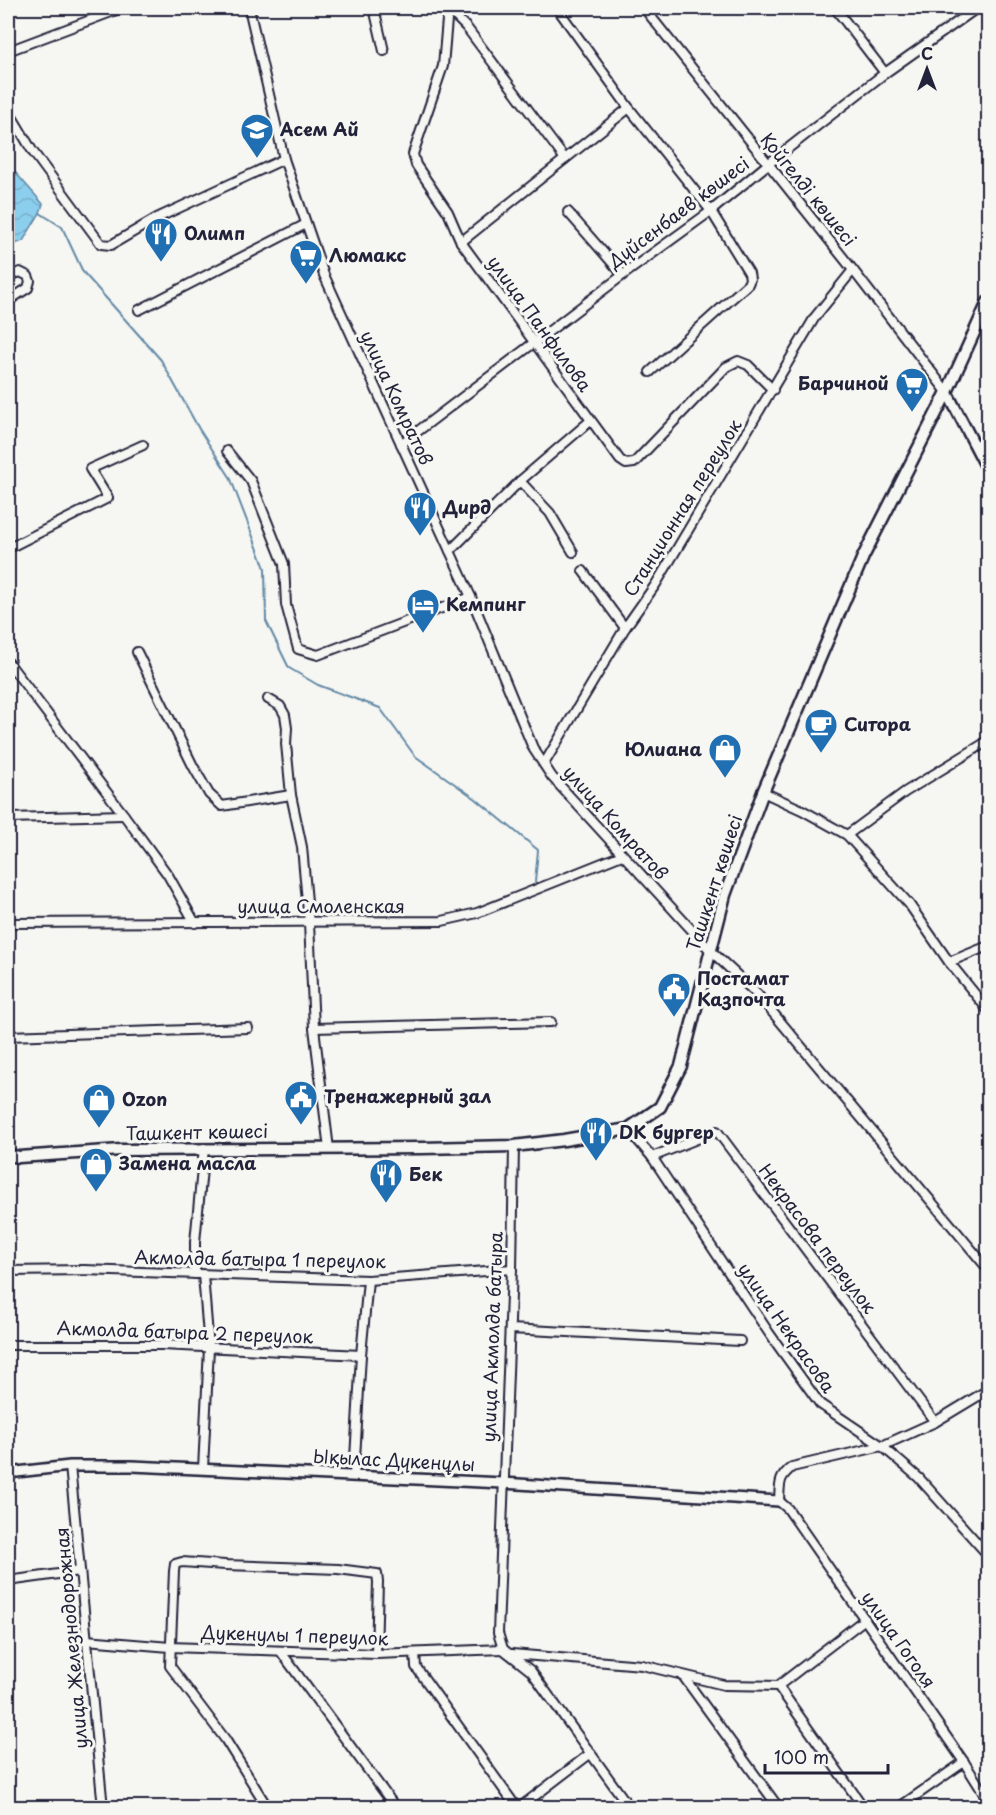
<svg xmlns="http://www.w3.org/2000/svg" width="996" height="1815" font-family="'Playpen Sans',sans-serif">
	<defs>
		<pattern id="water-waves" width="16" height="10" patternUnits="userSpaceOnUse" patternTransform="scale(1.5)"><rect width="16" height="10" fill="#8cceed"/><path d="M0 5q4-4 8 0t8 0" fill="none" stroke="#78b1cc"/></pattern>
	</defs>
	<rect width="100%" height="100%" fill="#f6f6f2"/>
	<filter id="ink" filterUnits="userSpaceOnUse"><feTurbulence type="fractalNoise" baseFrequency=".0167" numOctaves="2"/><feDisplacementMap in="SourceGraphic" scale="12" xChannelSelector="R" yChannelSelector="G"/><feConvolveMatrix kernelMatrix="1 2 1 2 8 2 1 2 1" color-interpolation-filters="sRGB"/></filter>
	<g filter="url(#ink)">
		<path fill="url(#water-waves)" stroke="#6289a6" stroke-width="1.5" d="M8,164L43,204L40,213L23,241L8,247Z"/>
		<g fill="none" stroke-linecap="round" stroke-linejoin="round">
			<path stroke="#6289a6" stroke-width="2" d="M40,213L62,227L83,272L161,360L199,429L230,477L265,568L266,621L289,668L318,685L380,708L415,756L476,799L538,850L535,882"/>
			<g stroke="#22223b" stroke-width="12">
				<g id="minor">
					<path d="M249,8L284,159L324,275L471,597L533,748L552,777L710,950L758,995L988,1269"/>
					<path d="M374,8L384,51"/>
					<path d="M447,8L467,28L565,159"/>
					<path d="M448,8L443,66L413,154L416,165L448,212L461,242L620,460L626,464L634,463L726,367L738,361L748,365L773,390"/>
					<path d="M557,8L629,108L711,211L749,273L750,279L748,284L650,372"/>
					<path d="M644,8L853,270L947,392"/>
					<path d="M835,8L885,73"/>
					<path d="M8,51L122,8"/>
					<path d="M8,110L33,152L101,244L111,245L157,218L284,159"/>
					<path d="M568,212L623,275"/>
					<path d="M461,242L629,108"/>
					<path d="M8,277L20,272L28,276L30,281L28,288L8,301"/>
					<path d="M139,310L306,224"/>
					<path d="M401,444L623,275L711,211L768,164L885,73L977,8"/>
					<path d="M227,451L251,481L284,564L286,605L298,649L318,655L471,597"/>
					<path d="M520,481L550,513L573,552"/>
					<path d="M8,548L15,545L108,498L90,469L143,445"/>
					<path d="M450,551L520,481L590,421"/>
					<path d="M583,571L625,628"/>
					<path d="M137,652L193,766L209,794L222,806L291,795"/>
					<path d="M8,662L124,815L168,875L195,923"/>
					<path d="M268,699L280,706L285,715L287,728L286,744L291,795L302,847L309,923L314,1028L329,1149"/>
					<path d="M544,764L625,628L656,584L815,317L853,270"/>
					<path d="M763,792L802,810L847,835L909,904L949,962L988,1010"/>
					<path d="M8,818L124,815"/>
					<path d="M847,835L905,792L988,741"/>
					<path d="M8,923L442,921L477,913L622,855"/>
					<path d="M949,962L988,946"/>
					<path d="M314,1028L551,1022"/>
					<path d="M8,1036L248,1028"/>
					<path d="M628,1129L652,1157L769,1333L820,1404L882,1446L919,1478L988,1555"/>
					<path d="M514,1146L512,1269L498,1633L503,1649L531,1671L630,1808"/>
					<path d="M652,1157L717,1131L935,1422"/>
					<path d="M8,1271L84,1270L368,1280L512,1269"/>
					<path d="M195,1274V1242L204,1148"/>
					<path d="M510,1329L740,1341"/>
					<path d="M8,1345H162L361,1355"/>
					<path d="M988,1390L935,1422L882,1446L792,1467C778,1478 780,1484 779,1501L788,1509L964,1762L988,1800"/>
					<path d="M70,1466L103,1808"/>
					<path d="M203,1469L209,1348L203,1275"/>
					<path d="M354,1476L361,1355L368,1280"/>
					<path d="M8,1581L80,1571"/>
					<path d="M86,1640L170,1647L376,1654L503,1649"/>
					<path d="M281,1652L396,1808"/>
					<path d="M415,1653L416,1667L517,1808"/>
					<path d="M512,1654L642,1665L724,1685L778,1686L865,1619"/>
					<path d="M683,1676L779,1808"/>
					<path d="M778,1686L864,1808"/>
					<path d="M268,1808L225,1739L170,1666L174,1571L175,1564L182,1562L225,1565L338,1569L377,1574L378,1582L376,1654"/>
					<path d="M519,1808L591,1753"/>
					<path d="M898,1808L964,1762"/>
				</g>
			</g>
			<g stroke="#22223b" stroke-width="14">
				<g id="tertiary">
					<path d="M947,392L988,471"/>
					<path d="M8,1473L70,1466H132L503,1483L779,1501"/>
				</g>
			</g>
			<g stroke="#22223b" stroke-width="15">
				<path id="secondary" d="M8,1155L19,1157L121,1150L422,1148L514,1146L564,1140L628,1129L660,1107L681,1066L725,895L763,792L863,557L947,392L988,302"/>
			</g>
			<use href="#minor" stroke="#f6f6f2" stroke-width="8"/>
			<use href="#tertiary" stroke="#f6f6f2" stroke-width="9"/>
			<use href="#secondary" stroke="#f6f6f2" stroke-width="10"/>
		</g>
	</g>
	<defs>
		<g id="school-pin" transform="scale(1.725)"><path d="M0 17L-7.5 6A9.5 9.5 0 1 1 7.5 6Z" fill="#1f6fb2" stroke="#f6f6f2"/><path d="M0-5L7-2L0 1L-7-2ZM-4 1L0 2.5L4 1V4Q0 6-4 4Z" fill="#fff"/></g>
		<g id="restaurant-pin" transform="scale(1.725)"><path d="M0 17L-7.5 6A9.5 9.5 0 1 1 7.5 6Z" fill="#1f6fb2" stroke="#f6f6f2"/><path d="M-5-6h1v4h1v-4h1v4h1v-4h1v5L-1.5 .5V6h-2V.5L-5-1ZM5-6V6H3V1.5H1.5Q1.5-4 5-6Z" fill="#fff"/></g>
		<g id="supermarket-pin" transform="scale(1.725)"><path d="M0 17L-7.5 6A9.5 9.5 0 1 1 7.5 6Z" fill="#1f6fb2" stroke="#f6f6f2"/><path d="M-6-5.5h2.5l.6 2H6L4.5 2H-2.5L-4.4-4H-6ZM-1.5 3.2a1.3 1.3 0 1 0 .1 0ZM3 3.2a1.3 1.3 0 1 0 .1 0Z" fill="#fff"/></g>
		<g id="hotel-pin" transform="scale(1.725)"><path d="M0 17L-7.5 6A9.5 9.5 0 1 1 7.5 6Z" fill="#1f6fb2" stroke="#f6f6f2"/><path d="M-6-4.5h1.5V1H6V5H4.5V3h-9V5H-6ZM-4 0a1.8 1.8 0 1 1 3.6 0ZM.5 0V-2.5h3Q6-2.5 6 0Z" fill="#fff"/></g>
		<g id="cafe-pin" transform="scale(1.725)"><path d="M0 17L-7.5 6A9.5 9.5 0 1 1 7.5 6Z" fill="#1f6fb2" stroke="#f6f6f2"/><path d="M-5.5-4.5H6V0H3Q3 3.5 0 3.5H-2.5Q-5.5 3.5-5.5 0ZM3-3.2v2h1.7v-2ZM-6 4.5H4V6H-6Z" fill="#fff"/></g>
		<g id="shop-pin" transform="scale(1.725)"><path d="M0 17L-7.5 6A9.5 9.5 0 1 1 7.5 6Z" fill="#1f6fb2" stroke="#f6f6f2"/><path d="M-5-2.5h2.3a2.7 3.5 0 0 1 5.4 0H5L5.5 6h-11ZM-1.5-2.5h3a1.5 2.3 0 0 0-3 0Z" fill="#fff"/></g>
		<g id="civic-pin" transform="scale(1.725)"><path d="M0 17L-7.5 6A9.5 9.5 0 1 1 7.5 6Z" fill="#1f6fb2" stroke="#f6f6f2"/><path d="M-.6-6.5H3V-4.5H.6V-3L4-1V1h2V6H-6V1h2V-1L-.6-3ZM-1.2 2.5V6h2.4V2.5Z" fill="#fff"/></g>
	</defs>
	<g fill-rule="evenodd">
		<use href="#school-pin" x="257" y="130"/>
		<use href="#restaurant-pin" x="161" y="234"/>
		<use href="#supermarket-pin" x="306" y="256"/>
		<use href="#supermarket-pin" x="912" y="384"/>
		<use href="#restaurant-pin" x="420" y="508"/>
		<use href="#hotel-pin" x="423" y="605"/>
		<use href="#cafe-pin" x="821" y="725"/>
		<use href="#shop-pin" x="725" y="750"/>
		<use href="#civic-pin" x="674" y="989"/>
		<use href="#civic-pin" x="301" y="1097"/>
		<use href="#shop-pin" x="99" y="1100"/>
		<use href="#restaurant-pin" x="596" y="1133"/>
		<use href="#shop-pin" x="96" y="1164"/>
		<use href="#restaurant-pin" x="386" y="1175"/>
	</g>
	<g text-anchor="middle" stroke-width="6" stroke-linejoin="round" paint-order="stroke">
		<g font-size="18" font-weight="bold" fill="#22223b" stroke="#f6f6f2" text-anchor="start">
			<text x="280" y="136">Асем Ай</text>
			<text x="184" y="240">Олимп</text>
			<text x="329" y="262">Люмакс</text>
			<text x="889" y="390" text-anchor="end">Барчиной</text>
			<text x="443" y="514">Дирд</text>
			<text x="446" y="611">Кемпинг</text>
			<text x="844" y="731">Ситора</text>
			<text x="702" y="756" text-anchor="end">Юлиана</text>
			<text x="697" y="985">Постамат<tspan x="697" dy="21">Казпочта</tspan></text>
			<text x="324" y="1103">Тренажерный зал</text>
			<text x="122" y="1106">Ozon</text>
			<text x="619" y="1139">DK бургер</text>
			<text x="119" y="1170">Замена масла</text>
			<text x="409" y="1181">Бек</text>
		</g>
		<g font-size="18" fill="#22223b" stroke="#f6f6f2">
			<text transform="translate(808 190) rotate(51)" y="6">Қойгелді көшесі</text>
			<text transform="translate(679 213) rotate(-37)" y="6">Дүйсенбаев көшесі</text>
			<text transform="translate(539 324) rotate(54)" y="6">улица Панфилова</text>
			<text transform="translate(396 398) rotate(65)" y="6">улица Комратов</text>
			<text transform="translate(683 508) rotate(-58)" y="6">Станционная переулок</text>
			<text transform="translate(615 823) rotate(48)" y="6">улица Комратов</text>
			<text transform="translate(715 883) rotate(-72)" y="6">Ташкент көшесі</text>
			<text x="321" y="913">улица Смоленская</text>
			<text transform="translate(197 1133) rotate(-1)" y="6">Ташкент көшесі</text>
			<text transform="translate(817 1239) rotate(53)" y="6">Некрасова переулок</text>
			<text transform="translate(260 1260) rotate(1)" y="6">Акмолда батыра 1 переулок</text>
			<text transform="translate(786 1328) rotate(55)" y="6">улица Некрасова</text>
			<text transform="translate(185 1333) rotate(2)" y="6">Акмолда батыра 2 переулок</text>
			<text transform="translate(493 1337) rotate(-88)" y="6">улица Акмолда батыра</text>
			<text transform="translate(394 1461) rotate(3)" y="6">Ықылас Дүкенұлы</text>
			<text transform="translate(295 1636) rotate(2)" y="6">Дукенулы 1 переулок</text>
			<text transform="translate(72 1638) rotate(-95)" y="6">улица Железнодорожная</text>
			<text transform="translate(898 1640) rotate(55)" y="6">улица Гоголя</text>
		</g>
	</g>
	<rect width="996" height="1815" fill="none" stroke="#f6f6f2" stroke-width="30"/>
	<rect x="15" y="15" width="966" height="1785" fill="none" stroke="#22223b" stroke-width="2" filter="url(#ink)"/>
	<g transform="translate(927 69)" stroke="#f6f6f2" stroke-width="4.5" paint-order="stroke">
	<path d="M0-4.5L10 22L0 15L-10 22Z" fill="#22223b"/>
	<text y="-9" font-size="16" font-weight="bold" text-anchor="middle" fill="#22223b">С</text>
	</g>
	<path d="M765 1764v9h123v-9" fill="none" stroke="#22223b" stroke-width="3"/>
	<text x="774" y="1764" font-size="18" fill="#22223b" stroke="#f6f6f2" stroke-width="4.5" paint-order="stroke">100 m</text>
</svg>
